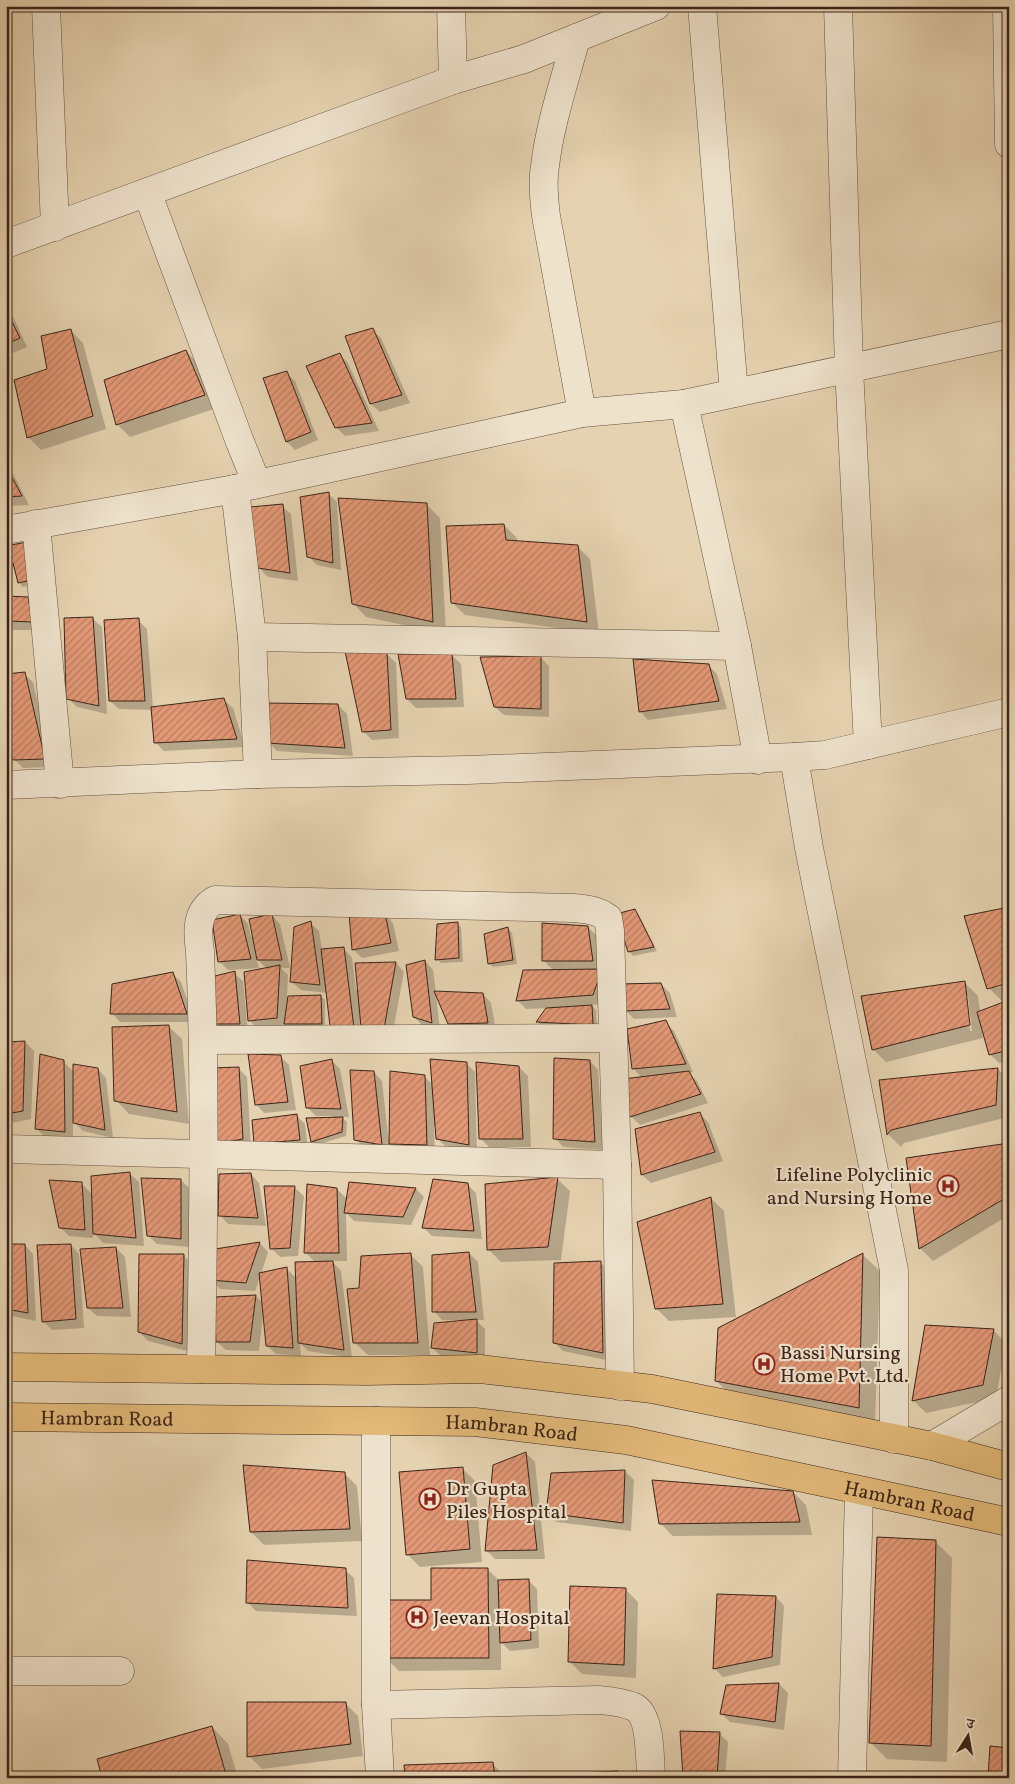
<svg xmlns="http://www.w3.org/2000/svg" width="1015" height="1784" font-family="Vollkorn,'Noto Serif Devanagari',serif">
	<defs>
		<pattern id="building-hatch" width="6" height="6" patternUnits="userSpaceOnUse" patternTransform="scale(1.25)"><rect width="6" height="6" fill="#e39876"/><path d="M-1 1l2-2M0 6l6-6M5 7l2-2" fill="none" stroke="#b97c60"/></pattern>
	</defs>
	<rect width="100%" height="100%" fill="#e5d2b0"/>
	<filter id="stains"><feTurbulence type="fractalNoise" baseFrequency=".004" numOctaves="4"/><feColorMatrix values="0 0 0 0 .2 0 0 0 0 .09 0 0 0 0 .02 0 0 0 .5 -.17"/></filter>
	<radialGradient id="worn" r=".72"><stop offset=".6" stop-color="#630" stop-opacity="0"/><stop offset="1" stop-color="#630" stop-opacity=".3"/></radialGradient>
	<g fill="#0003" fill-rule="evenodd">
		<path d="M6,301L27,347L6,356Z"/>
		<path d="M70,330L83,343L106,429L41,450L28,437L49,369Z"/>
		<path d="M372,330L381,338L410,403L380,412L371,404Z"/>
		<path d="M186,351L199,364L217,408L130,437L117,424Z"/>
		<path d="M339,354L348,363L379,431L345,436L336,427Z"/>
		<path d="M286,373L295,381L318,440L295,450L287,442Z"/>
		<path d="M6,460L29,505L6,506Z"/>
		<path d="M328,493L337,502L341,570L317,565L308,556Z"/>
		<path d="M427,505L440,518L446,634L366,617L353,603Z"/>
		<path d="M282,506L291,514L298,581L268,577L259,568Z"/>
		<path d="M504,525L517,538V542L577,546L590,559L599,634L465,615L452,602Z"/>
		<path d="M6,547L35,584L23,587L19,582L15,567H6Z"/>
		<path d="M6,597L28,598L37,607L41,630H6Z"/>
		<path d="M93,619L102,627L107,714L77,707L68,698Z"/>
		<path d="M138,620L147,629L153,708L224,700L233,708L245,747L164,751L155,742L153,710L119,709L110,701Z"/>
		<path d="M387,654L396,663L399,738L372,740L363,731Z"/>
		<path d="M452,655L461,664L464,707L416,708L407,699Z"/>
		<path d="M541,658L549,666V717L504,715L495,707Z"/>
		<path d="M708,665L717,674L727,709L648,720L640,711Z"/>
		<path d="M24,674L33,682L53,767L23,768L14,759Z"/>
		<path d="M338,705L347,714L353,756L277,751L268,742Z"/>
		<path d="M635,911L639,915L657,951L633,956L629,951Z"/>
		<path d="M385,914L393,923L399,951L362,958L354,950Z"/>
		<path d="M240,915L248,924L251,937L254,936L272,915L280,924L290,968H281L288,975L287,997L321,996L325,1000V1028L290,1027L286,1024V1026L258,1029L249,1020L267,969L256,958L259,968L228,970L219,961Z"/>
		<path d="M310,923L319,931L322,950L344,949L352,958L356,990L396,963L404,972L392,1037L362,1036L328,993L301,990L292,982Z"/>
		<path d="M457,923L461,927L463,962L441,963L437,959Z"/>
		<path d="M588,927L597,936L602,1004L591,1005L596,1010L597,1029L541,1025L538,1021L548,1008L526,1009L518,1001L558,971V969H552L543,960Z"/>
		<path d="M508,929L512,933L517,964L493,967L489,963Z"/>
		<path d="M425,961L433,970L436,993L483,994L491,1003L496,1031L458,1032L449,1023L436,994L440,1031L423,1026L414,1017Z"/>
		<path d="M234,973L243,981L248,1032L226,1033L217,1024Z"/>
		<path d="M173,974L181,982L195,1022H120L112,1013Z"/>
		<path d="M965,983L978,996L980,1012L1009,1002V1061L999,1063L990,1054L983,1030L982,1031L983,1038L886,1062L873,1049ZM966,996H968L972,1031H970Z"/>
		<path d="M661,984L670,993L677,1017L634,1019L625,1010Z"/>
		<path d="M1009,984V999L1002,1001L989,988L995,986V988Z"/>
		<path d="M665,1022L674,1031L693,1072L689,1073L697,1081L708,1103L640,1125L631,1116L642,1078L633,1068Z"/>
		<path d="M168,1026L182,1039L189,1124L129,1114L116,1100Z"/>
		<path d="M25,1042L34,1051L31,1119L6,1124V1043Z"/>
		<path d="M280,1056L289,1065L296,1110L264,1113L256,1104Z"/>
		<path d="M331,1060L340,1069L349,1117H341L347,1122L346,1136L316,1145L312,1141L332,1119V1116H316L307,1107Z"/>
		<path d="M63,1061L74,1072L98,1069L106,1078L113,1138L83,1131L73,1121V1140L45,1137L36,1128Z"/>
		<path d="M590,1061L598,1070L603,1150L563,1147L555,1138Z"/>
		<path d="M466,1063L475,1072L477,1153L446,1147L437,1138V1126L434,1127L435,1153H399L389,1143L424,1076L433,1085Z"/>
		<path d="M519,1067L528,1076L531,1147H489L481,1139Z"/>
		<path d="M238,1068L247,1077L251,1148L226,1153Z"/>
		<path d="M998,1069L1009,1080L1008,1117L904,1143L901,1147L888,1134L881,1081Z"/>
		<path d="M374,1072L382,1081L390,1153L364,1148L355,1139Z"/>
		<path d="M700,1114L708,1122L723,1161L651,1183L642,1175L637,1130Z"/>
		<path d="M296,1115L305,1124L308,1148L264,1152Z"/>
		<path d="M1009,1144V1215L933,1261L920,1248Z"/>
		<path d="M130,1174L139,1182L144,1246L103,1243L93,1232V1238L69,1236L60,1227L81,1183L93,1195Z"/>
		<path d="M251,1174L259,1183L266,1226L228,1224L220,1215Z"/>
		<path d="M557,1179L570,1191L561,1260L501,1262L488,1249Z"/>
		<path d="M181,1180L190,1189L189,1247L157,1244L148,1235Z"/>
		<path d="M350,1183L416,1189L424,1197L411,1225L354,1221L346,1213L347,1261H332L341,1271L352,1358L308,1351L300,1343L301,1356L276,1354L267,1346L263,1314L259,1351L226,1350L217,1342L215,1298L256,1296L264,1304L261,1274L255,1291L220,1289L212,1280L216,1250L260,1243L268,1252L261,1274L287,1269L297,1279L316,1263L306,1253L337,1189L347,1199Z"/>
		<path d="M467,1184L476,1193L482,1239L432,1236L424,1228Z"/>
		<path d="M295,1188L304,1196L298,1256L280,1257L271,1248Z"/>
		<path d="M711,1198L724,1211L736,1317L669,1321L656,1308Z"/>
		<path d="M6,1245H25L33,1254L36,1321L12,1316L6,1310Z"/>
		<path d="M71,1245L79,1254L84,1328L52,1330L43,1321Z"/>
		<path d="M116,1248L125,1257L131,1317L97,1316L88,1308Z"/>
		<path d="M469,1253L478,1262L484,1320H476L485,1329V1361L441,1356L432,1348L464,1322V1320H442L434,1311Z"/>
		<path d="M410,1254L423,1267L430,1355H368L354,1342L360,1289Z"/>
		<path d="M183,1255L192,1264L191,1352L148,1341L139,1332Z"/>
		<path d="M863,1255L880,1271L875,1424L733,1397L716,1381L719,1329Z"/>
		<path d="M600,1262L609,1271L611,1361L563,1351L554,1342Z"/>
		<path d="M993,1330L1006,1343L996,1398L926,1413L913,1400Z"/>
		<path d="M526,1453L535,1462L545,1559H495L487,1551Z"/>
		<path d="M462,1468L475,1481L482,1562L420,1567L407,1554Z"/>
		<path d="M625,1471L634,1480L631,1531L556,1522L547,1513Z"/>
		<path d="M344,1473L357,1486L362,1541L264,1545L251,1532Z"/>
		<path d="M793,1492L806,1505L812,1535L673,1536L660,1523Z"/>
		<path d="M935,1541L952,1558L947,1762L887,1759L870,1742Z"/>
		<path d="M487,1569L500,1581L528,1580L537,1589L539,1648L510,1651L501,1642V1670L399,1671L386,1658L432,1601Z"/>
		<path d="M345,1570L354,1578L357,1616L256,1611L247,1602Z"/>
		<path d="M625,1589L638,1602L636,1678L582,1674L569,1661Z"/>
		<path d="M776,1597L784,1606L780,1665L723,1677L714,1668Z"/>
		<path d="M779,1684L788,1693L784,1730L730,1722L721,1713L727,1686Z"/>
		<path d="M345,1703L358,1716L363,1756L262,1769L249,1756Z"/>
		<path d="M212,1727L228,1744L238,1778H103Z"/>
		<path d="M719,1733L728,1742L725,1778H685Z"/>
		<path d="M492,1763L506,1778H406Z"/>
	</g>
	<g fill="url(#building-hatch)" stroke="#3c2419">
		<path d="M6,309L20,338L6,344Z"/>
		<path d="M373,328L402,395L370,404L345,336Z"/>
		<path d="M71,329L93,416L27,438L14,380L47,369L41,336Z"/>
		<path d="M186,350L205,395L116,425L104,380Z"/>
		<path d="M340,353L372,423L335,428L306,366Z"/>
		<path d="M287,371L311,432L286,442L263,378Z"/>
		<path d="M6,466L22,496L6,497Z"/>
		<path d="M329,492L333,563L307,557L300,497Z"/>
		<path d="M338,498L427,503L433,622L352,604Z"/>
		<path d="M283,504L290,573L258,568L250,507Z"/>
		<path d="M504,524L506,540L578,545L587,622L451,603L446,526Z"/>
		<path d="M27,542L32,580L18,583L13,563L6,564V546Z"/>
		<path d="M6,596L28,597L33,622L6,621Z"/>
		<path d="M93,617L99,706L66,699L64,618Z"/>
		<path d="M139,618L145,701H109L104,620Z"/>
		<path d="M345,651L387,653L391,730L362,732Z"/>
		<path d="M398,654H452L456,699H406Z"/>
		<path d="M541,656V709L494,707L480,657Z"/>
		<path d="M633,659L709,664L719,701L639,712Z"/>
		<path d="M25,672L45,759L13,760L6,740V674Z"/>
		<path d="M224,698L237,739L154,743L151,707Z"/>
		<path d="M265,703L338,704L345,748L267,743Z"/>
		<path d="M1009,907V983L987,989L964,916Z"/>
		<path d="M635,909L654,947L628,952L616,914Z"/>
		<path d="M349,913H385L391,943L352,950Z"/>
		<path d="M240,914L251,959L218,962L212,920Z"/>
		<path d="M272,914L282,960H257L249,919Z"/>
		<path d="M311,921L320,985L290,982L294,927Z"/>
		<path d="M458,922L459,958L435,960L437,924Z"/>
		<path d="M542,923L588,926L593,961H542Z"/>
		<path d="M508,927L513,960L488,964L484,934Z"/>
		<path d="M344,947L354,1028L330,1026L321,949Z"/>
		<path d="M425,960L432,1023L413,1017L406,965Z"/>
		<path d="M396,962L384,1029L361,1027L355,963Z"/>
		<path d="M280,965L277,1018L248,1021L244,972Z"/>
		<path d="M602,969L593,995L516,1001L523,970Z"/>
		<path d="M235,971L240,1024H216L211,977Z"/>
		<path d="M173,972L187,1014H110L112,984Z"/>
		<path d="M965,981L970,1025L872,1050L861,996Z"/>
		<path d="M661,983L670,1009L624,1011L621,984Z"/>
		<path d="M434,991L483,993L488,1023L448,1024Z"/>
		<path d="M321,995L322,1024H284L288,996Z"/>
		<path d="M1009,1000V1050L989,1055L977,1012Z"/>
		<path d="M592,1005L593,1025L536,1022L546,1008Z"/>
		<path d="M666,1020L686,1064L632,1069L627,1029Z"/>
		<path d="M169,1025L177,1112L114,1101L112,1027Z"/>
		<path d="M25,1041L23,1111L6,1114V1042Z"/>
		<path d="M40,1054L64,1060L65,1132L35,1129Z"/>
		<path d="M248,1054L281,1055L288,1102L255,1105Z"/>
		<path d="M554,1058L590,1060L595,1142L553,1139Z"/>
		<path d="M332,1059L341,1109L306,1108L300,1066Z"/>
		<path d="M430,1059L467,1062L469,1145L436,1139Z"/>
		<path d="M476,1062L519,1066L523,1139H479Z"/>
		<path d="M73,1064L98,1068L105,1130L73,1123Z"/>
		<path d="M239,1067L243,1139L216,1144L212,1068Z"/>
		<path d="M998,1068L996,1105L891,1130L887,1135L879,1080Z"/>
		<path d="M350,1070L374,1071L382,1145L354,1140Z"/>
		<path d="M390,1071L425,1075L427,1145L389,1144Z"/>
		<path d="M689,1071L701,1094L630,1117L623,1079Z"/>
		<path d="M700,1112L715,1152L641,1175L635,1129Z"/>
		<path d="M297,1114L300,1140L254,1144L252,1120Z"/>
		<path d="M343,1117L342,1132L311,1142L306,1118Z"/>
		<path d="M1009,1143V1196L919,1249L906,1158Z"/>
		<path d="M130,1172L136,1238L93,1234L91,1176Z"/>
		<path d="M251,1173L258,1218L218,1216L219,1174Z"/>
		<path d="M558,1177L548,1247L487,1250L485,1184Z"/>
		<path d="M141,1178L181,1179V1239L147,1236Z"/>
		<path d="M433,1179L468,1183L474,1231L422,1228Z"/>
		<path d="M49,1180L82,1182L85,1230L59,1228Z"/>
		<path d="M349,1182L416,1188L403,1217L344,1213Z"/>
		<path d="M307,1184L337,1188L339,1253H304Z"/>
		<path d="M264,1186H295L290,1248L270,1249Z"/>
		<path d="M711,1197L723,1304L655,1309L637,1222Z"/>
		<path d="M260,1242L246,1283L210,1280L215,1249Z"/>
		<path d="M6,1244H25L28,1313L6,1309Z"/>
		<path d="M71,1244L76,1319L42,1322L37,1245Z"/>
		<path d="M116,1247L123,1308H87L80,1249Z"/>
		<path d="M469,1252L476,1312H432V1255Z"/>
		<path d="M411,1253L418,1343H353L347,1289L359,1288L361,1256Z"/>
		<path d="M863,1253L859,1408L715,1381L718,1328Z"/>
		<path d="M139,1254H184L182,1344L138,1332Z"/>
		<path d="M333,1261L344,1350L298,1343L295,1262Z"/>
		<path d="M601,1261L603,1353L553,1343L554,1263Z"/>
		<path d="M287,1267L293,1348L266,1346L259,1273Z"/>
		<path d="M256,1295L250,1342H216L214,1297Z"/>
		<path d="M477,1319V1353L431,1348L434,1323Z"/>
		<path d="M925,1325L994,1329L983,1385L912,1401Z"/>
		<path d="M526,1452L537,1550L485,1551L493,1465Z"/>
		<path d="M243,1465L345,1472L350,1529L250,1532Z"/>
		<path d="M463,1467L470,1549L406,1555L399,1472Z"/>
		<path d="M625,1470L623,1523L546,1513L551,1473Z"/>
		<path d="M652,1480L793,1491L800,1522L659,1524Z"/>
		<path d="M877,1537L936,1540L931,1746L869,1743Z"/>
		<path d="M247,1560L346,1568L348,1608L246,1603Z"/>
		<path d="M431,1568H488L489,1658H385V1600H431Z"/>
		<path d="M529,1579L531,1640L500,1643L498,1580Z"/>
		<path d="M570,1586L626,1588L624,1665L568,1662Z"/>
		<path d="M717,1594L776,1596L772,1657L713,1669Z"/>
		<path d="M779,1683L775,1722L720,1714L726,1685Z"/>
		<path d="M247,1702H346L351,1744L247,1757Z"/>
		<path d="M212,1726L227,1778H102L97,1759Z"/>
		<path d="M680,1731L720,1732L717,1778H683Z"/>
		<path d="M990,1746L1009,1748V1778H988Z"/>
		<path d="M493,1762L495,1778H405L404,1765Z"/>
		<path d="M618,1771V1778H524V1776Z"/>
		<path d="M256,1772L357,1778H256Z"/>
	</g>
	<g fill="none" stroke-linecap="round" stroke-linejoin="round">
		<g stroke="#66503f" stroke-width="29">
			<g id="minor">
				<path d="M46,6L55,227"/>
				<path d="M451,6L453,80"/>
				<path d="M702,6L734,393"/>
				<path d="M838,6L849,368L868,745"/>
				<path d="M1007,6L1009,144"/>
				<path d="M576,38C565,80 550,123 545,166C542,182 544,200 546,216L582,413"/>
				<path d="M147,192L240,442L257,484"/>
				<path d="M6,244L453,80L524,59L656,6"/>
				<path d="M235,489L252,637L258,774"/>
				<path d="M36,524L60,784"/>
				<path d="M6,530L235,489L582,413L684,404"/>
				<path d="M252,637L737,646"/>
				<path d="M794,757L809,848L894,1270V1439"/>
				<path d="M758,760L737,646L684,404L1009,334"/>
				<path d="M6,785L258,774L468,770L794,757L825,755L1009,712"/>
				<path d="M203,1040L613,1038"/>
				<path d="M6,1149L617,1165"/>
				<path d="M201,1369C203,1230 206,1091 200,951C197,932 196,911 215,900L573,908C586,909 597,910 608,918L610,931L617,1165L620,1386"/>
				<path d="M376,1421V1705L380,1778"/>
				<path d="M932,1446L1009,1400"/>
				<path d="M6,1671H120"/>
				<path d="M376,1705L599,1700C610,1701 623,1702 634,1707C651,1715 650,1761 651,1778"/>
				<path d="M852,1778L859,1491"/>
			</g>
		</g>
		<g stroke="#3c2419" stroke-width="29">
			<g id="major">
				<path d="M6,1367L366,1371L480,1369L652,1389L932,1446L1009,1467"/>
				<path id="s1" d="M6,1417L475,1422L626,1440L1009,1522"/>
			</g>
		</g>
		<use href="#minor" stroke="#eee2cc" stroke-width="28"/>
		<use href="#major" stroke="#e2b978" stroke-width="28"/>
	</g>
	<defs>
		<g id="hospital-ring" transform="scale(1.125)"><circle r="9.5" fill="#eee2cc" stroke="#8f2418" stroke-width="1.5"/><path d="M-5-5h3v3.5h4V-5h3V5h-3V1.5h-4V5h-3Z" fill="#8f2418"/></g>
	</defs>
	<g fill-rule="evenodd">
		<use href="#hospital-ring" x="948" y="1186"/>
		<use href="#hospital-ring" x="764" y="1364"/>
		<use href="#hospital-ring" x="430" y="1499"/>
		<use href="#hospital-ring" x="417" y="1617"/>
	</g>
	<g text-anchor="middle" stroke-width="4.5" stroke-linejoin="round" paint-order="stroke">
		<g font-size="20" fill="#3c2419" stroke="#eee2cc" text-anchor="start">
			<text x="932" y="1181" text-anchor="end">Lifeline Polyclinic<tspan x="932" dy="23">and Nursing Home</tspan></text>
			<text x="780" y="1359">Bassi Nursing<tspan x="780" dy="23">Home Pvt. Ltd.</tspan></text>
			<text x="446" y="1495">Dr Gupta<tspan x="446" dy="23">Piles Hospital</tspan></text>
			<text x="433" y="1624">Jeevan Hospital</text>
		</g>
		<g font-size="20" fill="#3c2419" stroke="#eee2cc">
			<text dy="7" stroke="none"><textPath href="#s1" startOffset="101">Hambran Road</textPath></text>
			<text dy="7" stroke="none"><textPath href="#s1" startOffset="506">Hambran Road</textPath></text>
			<text dy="7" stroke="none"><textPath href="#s1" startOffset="911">Hambran Road</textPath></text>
		</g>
	</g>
	<rect width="1015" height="1784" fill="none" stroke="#e5d2b0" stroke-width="25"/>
	<rect x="8" y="8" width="1000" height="1769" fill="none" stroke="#3c2419" stroke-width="2.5"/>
	<rect x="12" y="12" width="990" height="1759" fill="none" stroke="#3c2419"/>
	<g transform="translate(968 1736) rotate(11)" stroke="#eee2cc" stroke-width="4" paint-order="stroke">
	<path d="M0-4L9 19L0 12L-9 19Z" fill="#3c2419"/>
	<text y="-8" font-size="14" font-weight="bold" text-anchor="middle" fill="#3c2419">उ</text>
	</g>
	<rect width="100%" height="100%" filter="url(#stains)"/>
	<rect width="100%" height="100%" fill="url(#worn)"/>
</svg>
